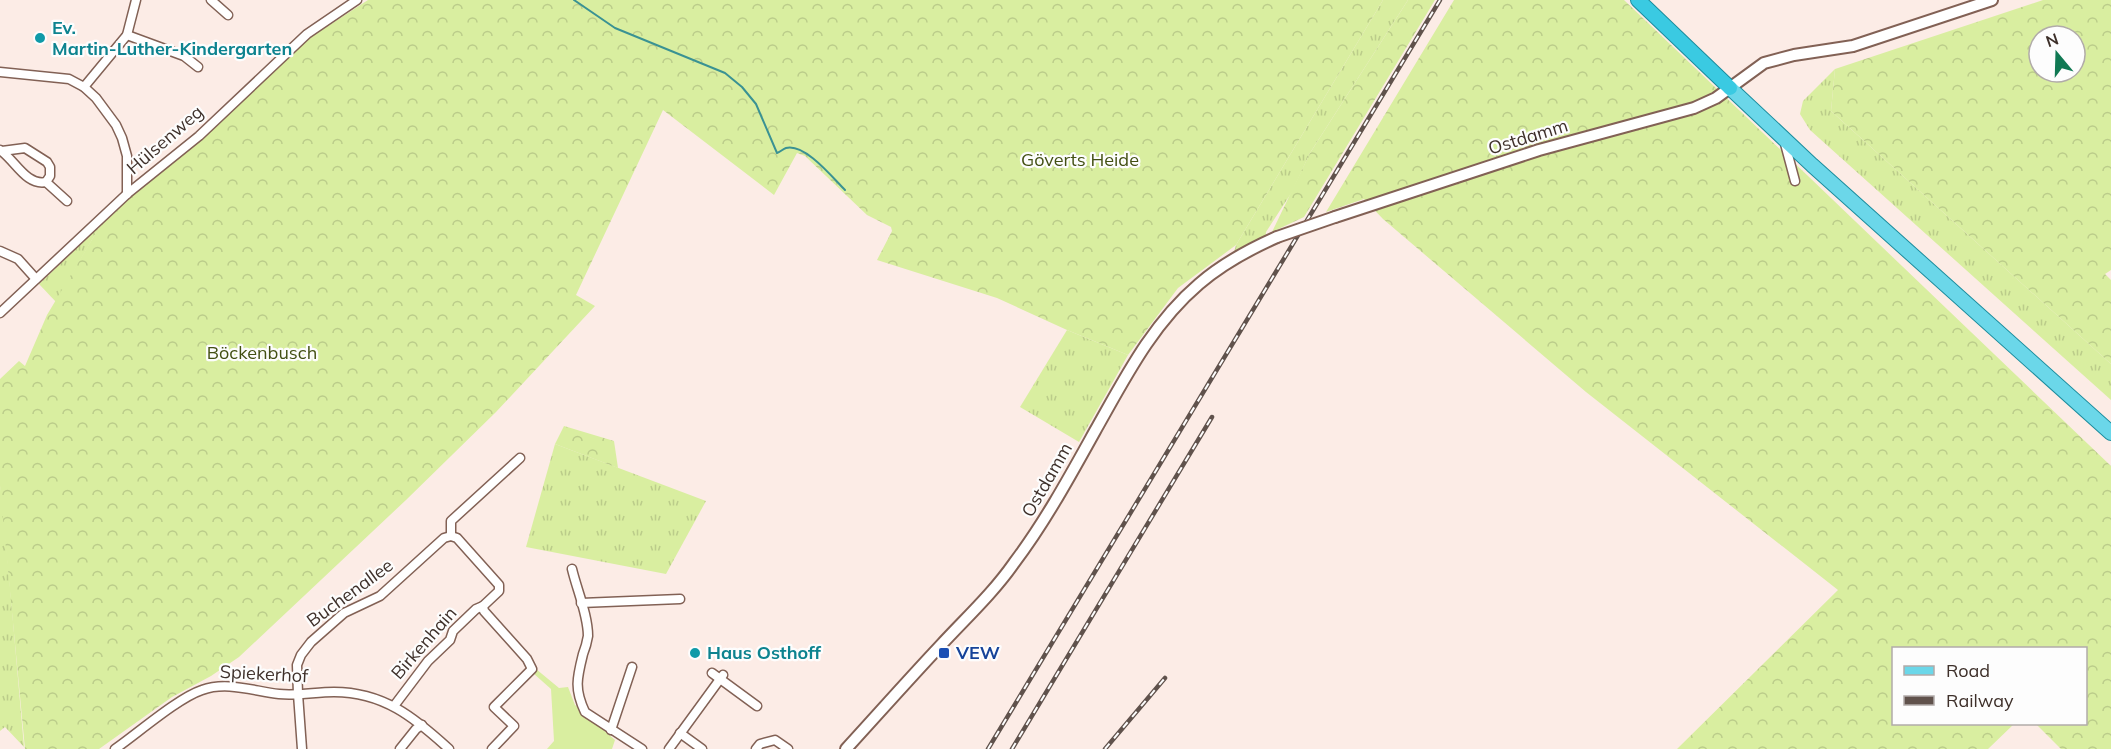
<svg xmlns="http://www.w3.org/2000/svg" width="2111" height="749" font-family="Mulish,sans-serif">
	<defs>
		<pattern id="grass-tufts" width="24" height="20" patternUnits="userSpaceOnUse" patternTransform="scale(1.5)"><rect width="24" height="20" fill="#d9eea0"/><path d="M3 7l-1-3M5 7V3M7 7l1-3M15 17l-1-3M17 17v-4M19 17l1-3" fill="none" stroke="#bbcc8a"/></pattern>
		<pattern id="forest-crowns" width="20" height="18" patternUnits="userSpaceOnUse" patternTransform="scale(1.5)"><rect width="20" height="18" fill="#d9eea0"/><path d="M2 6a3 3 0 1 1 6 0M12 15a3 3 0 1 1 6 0" fill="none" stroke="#bbcc8a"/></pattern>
	</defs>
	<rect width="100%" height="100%" fill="#fcece6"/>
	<g fill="url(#grass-tufts)">
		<path d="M1383,0H1408L1310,153L1292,192L1266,232L1265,242L1232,260L1236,245Z"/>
		<path d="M1835,69L1831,111L2111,364V400L1810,130L1800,114L1803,101Z"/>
		<path d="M100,226L56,302L39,284Z"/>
		<path d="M1067,330L1128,355L1079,442L1020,407Z"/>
		<path d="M555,444L706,501L666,574L526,547Z"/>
		<path d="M0,486L2,496L24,747L5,727L0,731Z"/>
	</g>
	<g fill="url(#forest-crowns)" fill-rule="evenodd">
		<path d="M368,0H1383L1236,245L1178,288L1128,355L1067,330L997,298L877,260L892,231L891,227L867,215L805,156L797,153L774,195L663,110L576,295L595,306L496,412L406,500L239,657L211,676L172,697L99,749H25L0,486V379L19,361L25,366L47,315L100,226L125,202L203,138L308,39Z"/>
		<path d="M1408,0H1435L1304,217L1272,232L1310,153Z"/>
		<path d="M1454,0H1624L2111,466V749H2061L2036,724H2086V648H1894V724H2014L1988,749H1677L1838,590L1586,392L1383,219L1364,199L1326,212Z"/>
		<path d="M2043,0H2111V270L2105,274L2111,280V364L1831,111L1835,69ZM2039,36H2075V72H2039Z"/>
		<path d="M564,426L614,441L618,468L555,444Z"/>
	</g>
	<path fill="#d9eea0" d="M536,669L559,688L568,687L575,705L615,740L612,749H547L554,741L551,689L533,673Z"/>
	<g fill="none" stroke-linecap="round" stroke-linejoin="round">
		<path stroke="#3a9293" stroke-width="2" d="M574,0L615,28L725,73L742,87L756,104L777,153C780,152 783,149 786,148C805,143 833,178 845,190"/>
		<g stroke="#826155" stroke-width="11">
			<g id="minor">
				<path d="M211,0L228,15"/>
				<path d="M127,35L184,56L198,67"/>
				<path d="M0,72L69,79L84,87L96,98L116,125L122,138L127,156V194"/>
				<path d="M84,87L127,35L136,0"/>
				<path d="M1784,140L1795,181"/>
				<path d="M0,150C15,160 26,186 46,182L50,176V167L47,162L25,148L2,151"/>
				<path d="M46,182L67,201"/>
				<path d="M0,251L18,259L36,279"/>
				<path d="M0,313L127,194L199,136L307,34L357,0"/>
				<path d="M451,536L457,538L499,585V591L483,606L484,611L527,659L532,669L494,707L514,726L492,749"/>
				<path d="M451,536V521L520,458"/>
				<path d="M572,569C577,590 588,615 588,636C587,642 585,649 583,654C577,678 574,689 585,712L642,749"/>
				<path d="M581,603L680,599"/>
				<path d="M712,673L757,706"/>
				<path d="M394,706L428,661L450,640L453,631L476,609L483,606"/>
				<path d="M611,730L632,667"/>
				<path d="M680,733L702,749"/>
				<path d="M115,749C138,733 178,698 202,690C227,681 253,691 279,694C297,696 316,692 334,692C383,692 414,717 449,749"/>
				<path d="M302,749L298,694L297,665L301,655L311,642L344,613L380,596L444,538L451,536"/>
				<path d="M400,749L416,729L422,725"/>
				<path d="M669,749L723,675"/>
				<path d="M756,749L760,744L775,740L788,749"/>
			</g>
		</g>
		<g stroke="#826155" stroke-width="14">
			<g id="tertiary">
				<path d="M1335,217L1539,150L1694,108L1716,98L1764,63L1794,55L1853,46L1992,0"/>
				<path d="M846,749C878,714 909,679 941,645C966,618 993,593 1014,563C1045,522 1070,476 1095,431C1125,378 1152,324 1199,284C1222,264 1250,249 1277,237"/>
			</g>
		</g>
		<g stroke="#1b8c9d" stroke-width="16">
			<path id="primary" d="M1730,88L1812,165L2111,433"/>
		</g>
		<g stroke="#1b8c9d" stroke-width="16">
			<path id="trunk" d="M1638,0L1730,88"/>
		</g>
		<use href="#minor" stroke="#fff" stroke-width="8"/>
		<use href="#tertiary" stroke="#fff" stroke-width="10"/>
		<use href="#primary" stroke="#6bd7e9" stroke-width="14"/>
		<use href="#trunk" stroke="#3acae2" stroke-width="14"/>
		<g stroke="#60524c" stroke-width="4.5">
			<g id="rail">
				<path d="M988,749L1440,0"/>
				<path d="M1012,749L1212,417"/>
				<path d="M1105,749L1165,678"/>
			</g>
		</g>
		<use href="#rail" stroke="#fdfdfd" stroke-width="2" stroke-dasharray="7" stroke-linecap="butt"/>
		<g stroke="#826155" stroke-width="14" stroke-linecap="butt">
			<path id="tertiary-bridge" d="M1277,237L1335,217"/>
		</g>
		<use href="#tertiary-bridge" stroke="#fff" stroke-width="10"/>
	</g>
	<g fill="#0f9aa8" stroke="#fdfdfd" stroke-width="2">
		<circle cx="40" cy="38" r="6"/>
		<circle cx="695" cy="653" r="6"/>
	</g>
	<rect fill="#1a4fb4" stroke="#fdfdfd" stroke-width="2" x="938" y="647" width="12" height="12" rx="3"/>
	<g text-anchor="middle" stroke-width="4.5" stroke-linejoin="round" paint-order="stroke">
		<g font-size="18" font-weight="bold" fill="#0d838f" stroke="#fdfdfd" text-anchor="start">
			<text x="52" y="34">Ev.<tspan x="52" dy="21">Martin-Luther-Kindergarten</tspan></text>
			<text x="707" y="659">Haus Osthoff</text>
		</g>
		<g font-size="18" fill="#3e302a" stroke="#fdfdfd">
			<text transform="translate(1528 137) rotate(-17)" y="6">Ostdamm</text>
			<text transform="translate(165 140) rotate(-41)" y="6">Hülsenweg</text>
			<text transform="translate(1047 480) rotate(-60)" y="6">Ostdamm</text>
			<text transform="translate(350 593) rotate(-36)" y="6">Buchenallee</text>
			<text transform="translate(424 643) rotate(-49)" y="6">Birkenhain</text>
			<text transform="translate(264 674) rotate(3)" y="6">Spiekerhof</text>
		</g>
		<g font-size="18" fill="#435013" stroke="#fdfdfd">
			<text x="1080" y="166">Göverts Heide</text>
			<text x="262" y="359">Böckenbusch</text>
		</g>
		<g font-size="18" font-weight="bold" fill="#164399" stroke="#fdfdfd" text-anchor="start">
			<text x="956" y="659">VEW</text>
		</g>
	</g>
	<rect x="1892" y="647" width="195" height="78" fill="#fdfdfd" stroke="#b1aba9" stroke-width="1.5"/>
	<rect x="1904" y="666" width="30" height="9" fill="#6bd7e9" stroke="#b1aba9" stroke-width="1.5"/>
	<text x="1946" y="677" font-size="18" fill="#3e302a">Road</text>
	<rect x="1904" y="696" width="30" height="9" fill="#60524c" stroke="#b1aba9" stroke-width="1.5"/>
	<text x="1946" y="707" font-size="18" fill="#3e302a">Railway</text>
	<g transform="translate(2057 54) rotate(341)"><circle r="28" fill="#fdfdfd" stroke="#b1aba9" stroke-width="1.5"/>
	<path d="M0-4.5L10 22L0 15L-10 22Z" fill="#107953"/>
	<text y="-9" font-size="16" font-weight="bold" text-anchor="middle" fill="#3e302a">N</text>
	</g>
</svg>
